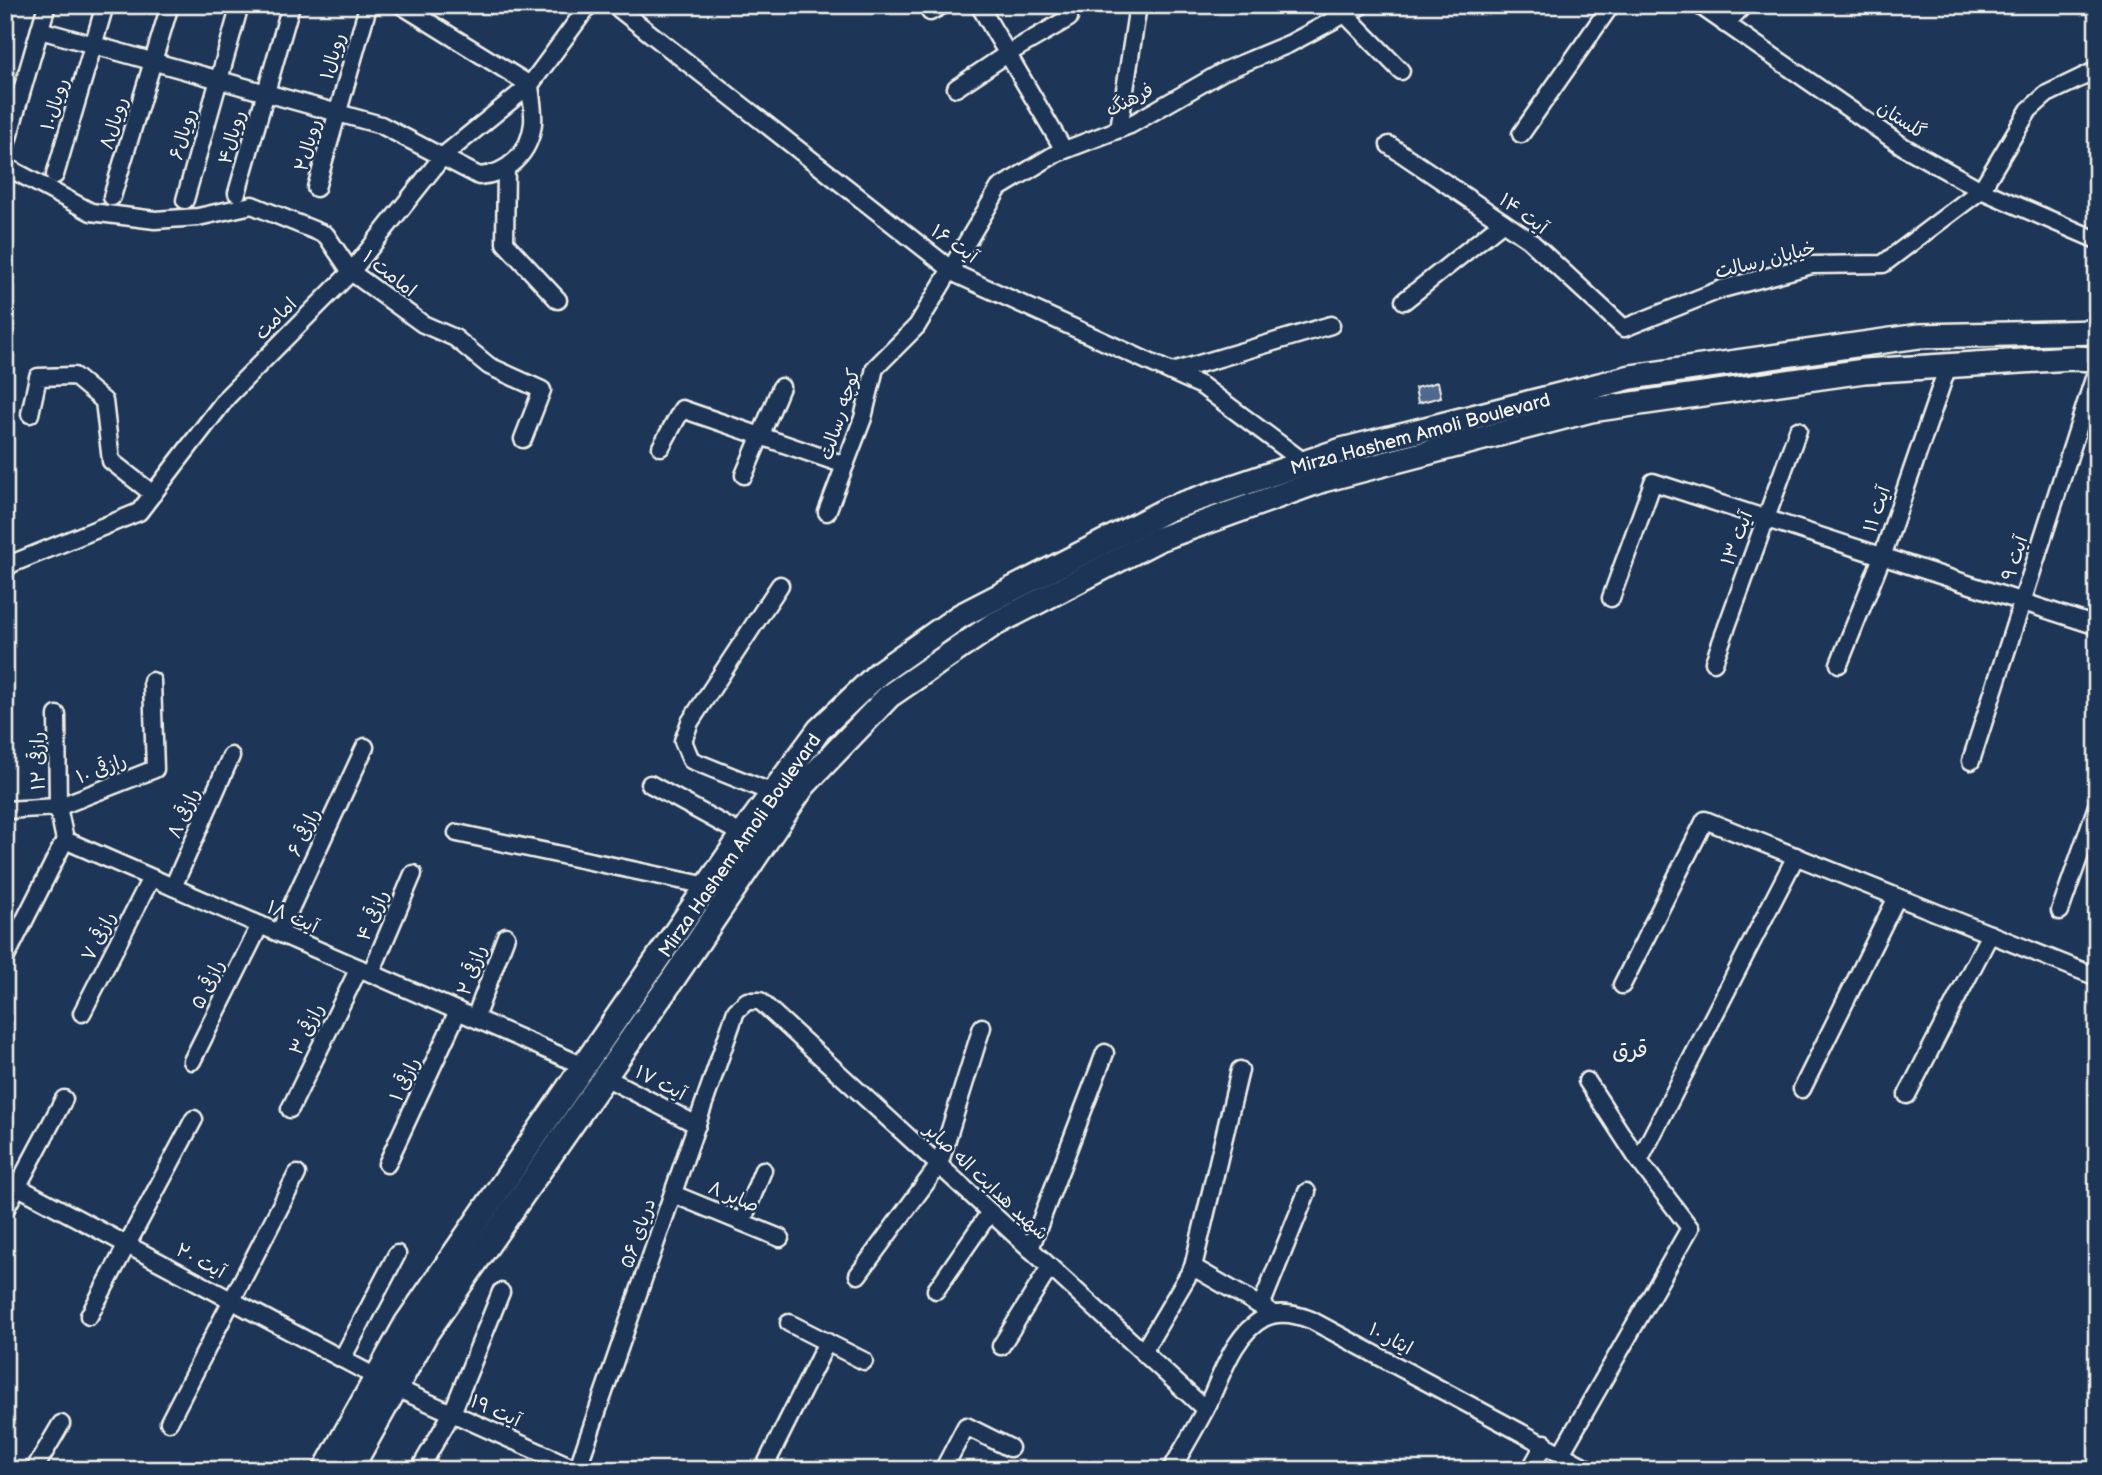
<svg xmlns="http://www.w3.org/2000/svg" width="2102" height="1475" font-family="'Balsamiq Sans','Playpen Sans Arabic',sans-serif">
	<rect width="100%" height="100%" fill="#1d3557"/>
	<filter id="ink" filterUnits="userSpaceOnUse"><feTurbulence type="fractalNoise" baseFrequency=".0143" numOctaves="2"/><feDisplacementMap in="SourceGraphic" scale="14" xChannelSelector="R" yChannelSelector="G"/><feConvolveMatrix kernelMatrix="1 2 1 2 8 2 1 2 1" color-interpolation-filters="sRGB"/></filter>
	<g filter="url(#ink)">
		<path fill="#50678e" stroke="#f4f1e8" stroke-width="2" d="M1438,382L1441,397L1418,403L1415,388Z"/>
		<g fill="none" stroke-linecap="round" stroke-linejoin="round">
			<g stroke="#f4f1e8" stroke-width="21">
				<g id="street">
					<path d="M614,5L958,275L1202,386L1305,463"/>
					<path d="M979,5L1064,150"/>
					<path d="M1699,5L1904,147L1981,190L2097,240"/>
					<path d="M930,12L943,5"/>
					<path d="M1345,14L1401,71"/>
					<path d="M1725,24L1744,5"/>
					<path d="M40,30L381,125L479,176C508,174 530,153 533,123C534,111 531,97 530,85L589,5"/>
					<path d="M956,88L1007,54L1069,18"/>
					<path d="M1119,129L1138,5"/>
					<path d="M1521,134L1611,5"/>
					<path d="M6,145L47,5"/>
					<path d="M1389,145L1528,239L1624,328L1722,289L1812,265L1883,264L1981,190L2029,110L2047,94L2097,70"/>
					<path d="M5,166L91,212L155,220L198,217L252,205L326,235L351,272L423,324L455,338L489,366L542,390L523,439"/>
					<path d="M506,168L505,243L558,300"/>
					<path d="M55,175L105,5"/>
					<path d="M316,188L367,10"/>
					<path d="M237,193L291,5"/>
					<path d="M112,197L170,5"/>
					<path d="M185,200L240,5"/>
					<path d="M1404,301L1503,222"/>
					<path d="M1172,372L1331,325"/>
					<path d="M30,414L38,377L74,376L104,401L111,461L153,494"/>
					<path d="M661,447L682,409L845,465"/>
					<path d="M744,475L781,387"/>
					<path d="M827,512L863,418L875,368L917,326L999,188L1057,153L1130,125L1224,71L1289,44L1362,5"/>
					<path d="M5,570L11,564L139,512L228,396L351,272L443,156L530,85L401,5"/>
					<path d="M1611,598L1653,482L2097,626"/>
					<path d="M1714,662L1798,430"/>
					<path d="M1839,664L1882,557L1948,366"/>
					<path d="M57,715L58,807L65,840"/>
					<path d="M1971,761L2097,369"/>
					<path d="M650,784L743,835"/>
					<path d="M773,793L691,760L683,741L690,722L780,585"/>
					<path d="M5,810L58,807L155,769L152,681"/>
					<path d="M457,833L708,886"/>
					<path d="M65,840L584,1066"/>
					<path d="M173,887L231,756"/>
					<path d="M2060,911L2097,806"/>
					<path d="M279,933L365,747"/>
					<path d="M5,959L65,840"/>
					<path d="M371,973L413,874"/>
					<path d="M1622,985L1705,820L2097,977"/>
					<path d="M82,1013L151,878"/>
					<path d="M475,1018L506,936"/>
					<path d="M192,1061L260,925"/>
					<path d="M605,1077L697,1125"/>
					<path d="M1587,1081L1639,1161"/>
					<path d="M1802,1089L1897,897"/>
					<path d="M1907,1095L1990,934"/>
					<path d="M290,1109L359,968"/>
					<path d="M387,1164L458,1011"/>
					<path d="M5,1180L376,1377"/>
					<path d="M673,1194L780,1238"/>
					<path d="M5,1210L64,1099"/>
					<path d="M742,1222L763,1170"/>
					<path d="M1030,1249L1105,1053"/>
					<path d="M1193,1267L1269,1311"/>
					<path d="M858,1275L939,1165L982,1027"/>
					<path d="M936,1290L990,1212"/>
					<path d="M1261,1306L1307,1192"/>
					<path d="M89,1316L194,1119"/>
					<path d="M789,1323L864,1361"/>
					<path d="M1001,1346L1050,1267"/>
					<path d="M1143,1352L1193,1267L1240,1070"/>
					<path d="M342,1359L397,1254"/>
					<path d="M396,1388L579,1470"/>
					<path d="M169,1422L297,1174"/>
					<path d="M1562,1452L1690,1228L1639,1161L1796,856"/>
					<path d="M34,1470L61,1424"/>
					<path d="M419,1470L452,1413L501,1292"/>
					<path d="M577,1470L736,1011L747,1001H760L1205,1409"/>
					<path d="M763,1470L827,1342"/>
					<path d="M943,1470L966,1426L1010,1448"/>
					<path d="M1171,1470C1183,1449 1195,1429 1206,1408C1221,1378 1233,1334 1264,1318C1279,1310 1296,1314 1311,1320L1591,1470"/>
					<path d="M1530,1470L1545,1443"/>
				</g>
			</g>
			<g stroke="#f4f1e8" stroke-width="28">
				<g id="secondary">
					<path d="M325,1470L406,1324L755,817L819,730L879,673L960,616L1168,509L1342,450L1631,377L1919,336L2097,332"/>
					<path d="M350,1470L427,1332L673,979L804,785L889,696L993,625L1159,539L1323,480L1591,410L1864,371L2071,358L2097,359"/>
				</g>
			</g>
			<use href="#street" stroke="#1d3557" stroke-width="16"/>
			<use href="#secondary" stroke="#1d3557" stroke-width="23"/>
		</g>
	</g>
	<g text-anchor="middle" stroke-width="5" stroke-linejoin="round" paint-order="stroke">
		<g font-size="19" fill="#f4f1e8" stroke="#1d3557">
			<text transform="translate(332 56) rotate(-74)" y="7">رویال۱</text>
			<text transform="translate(1129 99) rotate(-27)" y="7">فرهنگ</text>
			<text transform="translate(54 104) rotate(-73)" y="7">رویال۱۰</text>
			<text transform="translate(1902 119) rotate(33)" y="7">گلستان</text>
			<text transform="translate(113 123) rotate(-73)" y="7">رویال۸</text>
			<text transform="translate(182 134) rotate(-74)" y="7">رویال۶</text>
			<text transform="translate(231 137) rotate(-74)" y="7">رویال۴</text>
			<text transform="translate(307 145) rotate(-74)" y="7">رویال۲</text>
			<text transform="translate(1524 213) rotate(36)" y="7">آيت ۱۴</text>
			<text transform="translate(955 243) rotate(35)" y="7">آیت ۱۶</text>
			<text transform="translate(1765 259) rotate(-14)" y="7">خیابان رسالت</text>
			<text transform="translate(390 273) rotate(38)" y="7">امامت ۱</text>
			<text transform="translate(275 318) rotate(-45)" y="7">امامت</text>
			<text transform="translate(839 414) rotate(-72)" y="7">کوچه رسالت</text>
			<text transform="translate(1420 433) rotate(-15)" y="7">Mirza Hashem Amoli Boulevard</text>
			<text transform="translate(1876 509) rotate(-71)" y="7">آیت ۱۱</text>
			<text transform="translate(1736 538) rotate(-69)" y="7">آیت ۱۳</text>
			<text transform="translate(2014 558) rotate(-72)" y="7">آیت ۹</text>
			<text transform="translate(37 761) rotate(-91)" y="7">رازقی ۱۲</text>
			<text transform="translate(101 768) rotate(-21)" y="7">رازقی ۱۰</text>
			<text transform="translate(183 813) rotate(-66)" y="7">رازقی ۸</text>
			<text transform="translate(303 832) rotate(-65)" y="7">رازقی ۶</text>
			<text transform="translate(739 845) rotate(-55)" y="7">Mirza Hashem Amoli Boulevard</text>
			<text transform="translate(372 915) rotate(-67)" y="7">رازقی ۴</text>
			<text transform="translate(293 916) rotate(24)" y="7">آیت ۱۸</text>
			<text transform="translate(98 936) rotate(-63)" y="7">رازقی ۷</text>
			<text transform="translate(471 970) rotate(-70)" y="7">رازقی ۲</text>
			<text transform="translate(207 984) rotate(-64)" y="7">رازقی ۵</text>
			<text transform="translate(306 1029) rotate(-64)" y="7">رازقی ۳</text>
			<text transform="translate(404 1079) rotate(-65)" y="7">رازقی ۱</text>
			<text transform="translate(661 1082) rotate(27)" y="7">آیت ۱۷</text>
			<text transform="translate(987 1181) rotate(43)" y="7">شهید هدایت اله صابر</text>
			<text transform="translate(734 1196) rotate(23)" y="7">صابر ۸</text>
			<text transform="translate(637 1233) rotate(-71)" y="7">دریای ۵۶</text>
			<text transform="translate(201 1260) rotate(28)" y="7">آیت ۲۰</text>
			<text transform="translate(1391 1338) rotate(28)" y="7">ایثار ۱۰</text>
			<text transform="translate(496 1410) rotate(24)" y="7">آیت ۱۹</text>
		</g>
		<g font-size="23" fill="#f4f1e8" stroke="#1d3557">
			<text x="1630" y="1057">قرق</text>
		</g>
	</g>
	<rect width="2102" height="1475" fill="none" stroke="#1d3557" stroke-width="28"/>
	<rect x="14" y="14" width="2074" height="1447" fill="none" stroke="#f4f1e8" stroke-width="2.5" filter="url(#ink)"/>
</svg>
